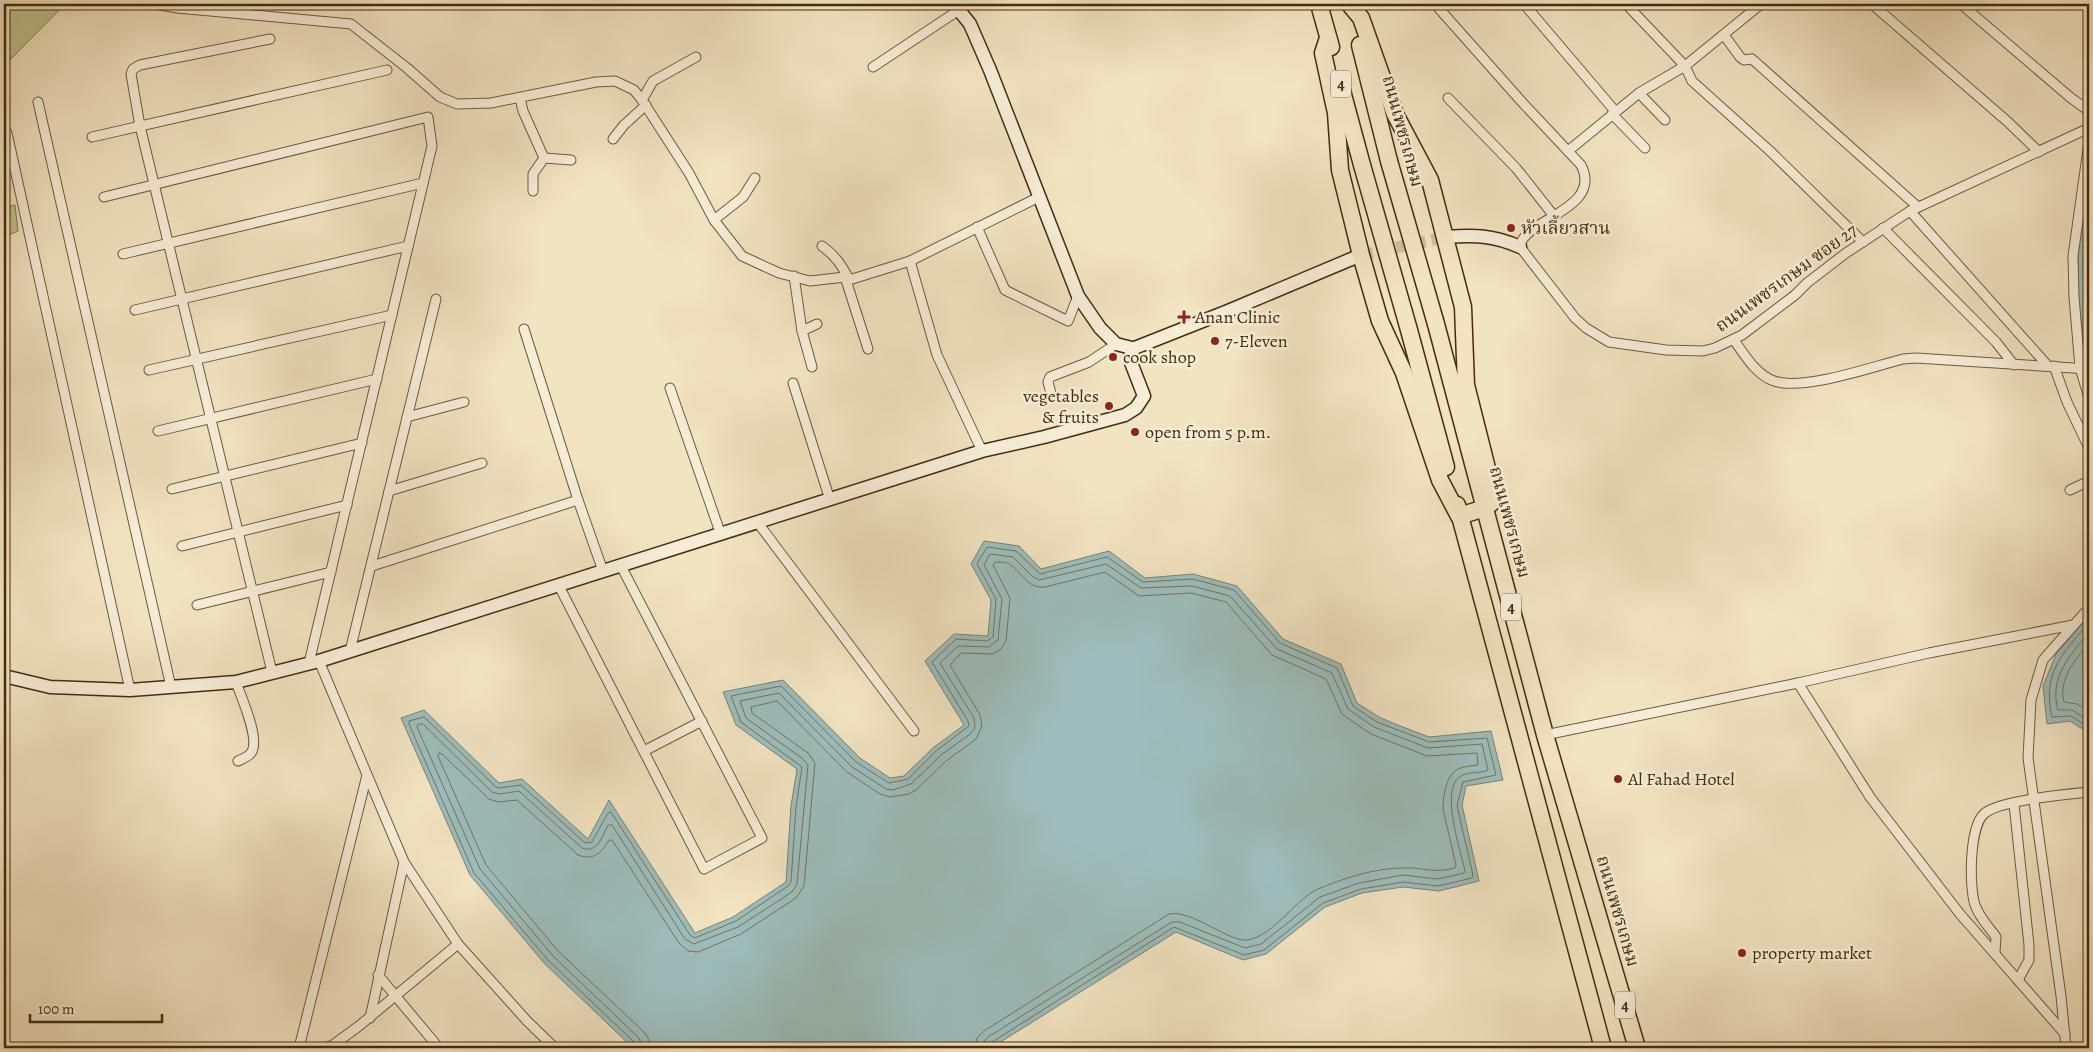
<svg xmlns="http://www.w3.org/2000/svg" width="2093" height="1052" font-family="Alegreya,'Noto Serif Thai',serif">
	<rect width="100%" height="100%" fill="#f2e3c1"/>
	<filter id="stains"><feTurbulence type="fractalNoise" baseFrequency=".004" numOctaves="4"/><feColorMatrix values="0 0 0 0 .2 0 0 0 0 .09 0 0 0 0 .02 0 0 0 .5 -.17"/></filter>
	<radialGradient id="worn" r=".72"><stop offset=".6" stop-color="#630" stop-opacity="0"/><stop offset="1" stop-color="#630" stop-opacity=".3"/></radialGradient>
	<g fill="#c0c28e" stroke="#83774d">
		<path d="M4,4H65L4,66Z"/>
		<path d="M15,205L18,231L4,237V208Z"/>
	</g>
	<g fill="#9dbdbb" stroke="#7a8375">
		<path d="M2089,169V375C2071,310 2077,235 2089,169Z"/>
		<path d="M984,541L1019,546L1041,569L1109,551L1145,578L1193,574L1237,586L1283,639L1341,664L1357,703L1379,717L1395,724L1429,737L1491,731L1503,780L1466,786L1462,805L1479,881L1439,891L1403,887L1362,893L1325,907L1266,954L1243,960L1176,932L991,1048H633L544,963L470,875L401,718L424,710L499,783L522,779L588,839L609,800L695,933L733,917L786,882L791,806L797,769L736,725L723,692L783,680L860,758L890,778L904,776L934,747L964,725L925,661L954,634L988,636L991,600L971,564Z"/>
		<path d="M2089,616V782L2084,730L2070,721L2047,724L2043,686L2056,654Z"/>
	</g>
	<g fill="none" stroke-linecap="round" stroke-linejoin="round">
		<g stroke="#727464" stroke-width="1">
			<path d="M2089,201L2083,262L2085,312L2089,356"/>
			<path d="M2089,623C2062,653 2042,674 2052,717L2071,716L2087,726L2089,731"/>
			<path d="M2089,633C2069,655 2049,679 2058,710H2072L2089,720"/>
			<path d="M2089,644C2075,659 2058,680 2064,702L2077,704L2089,711"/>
			<path d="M636,1048L634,1042L548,960L474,873L409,724V721L424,717L496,787L499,788L521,785L585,843L592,842L608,813L611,812L690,935L695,938L736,921L788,886L791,882L796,807L802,767L741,722L731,696L781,686L856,762L889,783L908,779L937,750L969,726L968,721L932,662L956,639L987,641L993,637L996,599L977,564L987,547L1016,551L1040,574L1107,557L1143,582L1193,579L1234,590L1280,643L1337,668L1353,706L1377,722L1429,742L1487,738L1496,775L1463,782L1457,806L1473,875L1472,878L1438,886L1403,882L1361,889L1323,903L1264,950L1244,955L1174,927L992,1042L989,1048"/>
			<path d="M643,1048L639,1038L553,956L480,869L417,727L418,724H423L492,792L500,794L519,791L582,848C597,854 602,837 608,825H612L685,939L694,944L738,927L792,892L797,884L808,765L803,759L746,718L740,701L779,693L852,767L886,789L893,790L911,784L941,755L970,734L975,728L974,718L940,663L958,646L989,647L998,640L1002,599L984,565L990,554L1013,557L1033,577L1039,580L1106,564L1141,588L1192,586L1230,596L1277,649L1332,673L1348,709L1374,727L1428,748L1482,744L1488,770C1480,774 1469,771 1461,776C1439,787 1461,852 1465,871L1464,873L1438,879L1403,875L1359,883L1320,897L1261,944L1245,948L1180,922H1172L988,1037L984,1041L983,1048"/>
			<path d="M650,1048L649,1040L645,1033L558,951L486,865L438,756L439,753L442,754L489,799L498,802L517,800L578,855C593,861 602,853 609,840H612L679,943L688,951L698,952L741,934L796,898L804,886L815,763L808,753L752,713L751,707L777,701L847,772L880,794L890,797L909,794L916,790L946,761L976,739L982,726L980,715L950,665L961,653L993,654L1001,649L1006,641L1010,598L993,565L995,562C1000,562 1007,562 1011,565C1023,574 1028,589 1045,587L1105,572L1139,596L1191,593L1226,602L1272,655L1326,679L1342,714L1371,734L1427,756L1477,753L1478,765C1472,766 1464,766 1458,769C1446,775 1443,796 1443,809L1456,865L1455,868C1432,874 1424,867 1403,868C1375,868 1344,878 1318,889C1293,901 1276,934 1248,940C1230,943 1191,909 1169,914L984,1031L977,1038L975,1048"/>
		</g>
		<path stroke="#d0be9d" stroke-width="12" stroke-dasharray="12 6" stroke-linecap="butt" d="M1361,255L1446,237"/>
		<g stroke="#715a39" stroke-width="11">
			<g id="street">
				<path d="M155,4L177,8L351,24L407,68L440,97L457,104L491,103L596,82L615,81L634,90L642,100L689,173L714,220L742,256L779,273L810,281L845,277L849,280L910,261L1039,197"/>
				<path d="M1435,4L1521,101L1581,165C1604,210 1522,219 1520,247L1575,318L1586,328L1609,342L1666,350L1703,351L1715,348L1742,335L1795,295L1807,283L1846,253L1910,211L2089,128"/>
				<path d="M1524,4L1615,111"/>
				<path d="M1626,4L1685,66L1692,81L1770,151L1863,242"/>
				<path d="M1872,4L2008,122L2039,152"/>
				<path d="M1961,4L2071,98L2089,111"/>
				<path d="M1724,35L1740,57L1744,60L1752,59L1918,207"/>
				<path d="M270,39L140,65L133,69L131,74L140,126L272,672"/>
				<path d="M873,67L959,10"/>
				<path d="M1639,93L1665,120"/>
				<path d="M520,98L523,111L544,158L571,160"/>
				<path d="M1448,98L1516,168L1554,216"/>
				<path d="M642,100L653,81L696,57"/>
				<path d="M38,102L171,687"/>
				<path d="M1612,114L1645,148"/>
				<path d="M7,133L130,690"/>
				<path d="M92,137L387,70"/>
				<path d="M613,139L624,125L646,105"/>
				<path d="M2089,142L2073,256L2074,297L2080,368L2089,398"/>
				<path d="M1568,151L1639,93L1685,66L1761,4"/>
				<path d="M533,191V174L544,158"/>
				<path d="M104,197L428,117L432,146L309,663"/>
				<path d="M1910,211L2048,366"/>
				<path d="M714,220L743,197L755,178"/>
				<path d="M977,227L1005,290L1068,321L1078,296"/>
				<path d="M1883,228L1996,342L2014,365"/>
				<path d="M822,246C836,256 842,266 849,279"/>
				<path d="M123,254L423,183"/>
				<path d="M910,261L937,355L982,451"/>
				<path d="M794,276L802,331L812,367"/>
				<path d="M845,277L868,349"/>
				<path d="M135,310L408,246"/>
				<path d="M524,329L578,500L603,571"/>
				<path d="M802,331L817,324"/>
				<path d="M1734,340C1744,354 1756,375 1774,381C1804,391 1871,367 1903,359L1916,358L2089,369"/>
				<path d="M2054,366L2067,402L2089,448"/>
				<path d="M149,370L392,315"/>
				<path d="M793,383L830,500"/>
				<path d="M670,388L721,535"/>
				<path d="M1052,397L1048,382L1050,377L1089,362L1116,344"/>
				<path d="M407,417L464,402"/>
				<path d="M158,431L377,379"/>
				<path d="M172,489L362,443"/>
				<path d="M2070,490L2089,481"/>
				<path d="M389,491L482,463"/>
				<path d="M758,523L914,731"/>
				<path d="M182,546L347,505"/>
				<path d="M372,566L578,500"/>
				<path d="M559,586L704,869L762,838L621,566"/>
				<path d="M197,605L331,572"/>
				<path d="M350,651L436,299"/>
				<path d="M319,661L404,862L458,944L527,1021L555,1048"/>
				<path d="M236,682C241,697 261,740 251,753C248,757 242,759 238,761"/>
				<path d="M1798,683L1870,797L1960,914L2065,1034"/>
				<path d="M1545,735L1798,683L1929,653L2073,625"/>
				<path d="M644,751L702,721"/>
				<path d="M2014,804L2029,945V960L2018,980"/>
				<path d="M1995,952L1996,937C1989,927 1979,917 1975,905C1969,887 1969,825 1985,813C1999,801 2068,794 2089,792"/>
				<path d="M378,975L439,1048"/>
				<path d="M370,1018L404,862"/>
				<path d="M299,1048L367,775"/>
				<path d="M325,1048L333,1045L359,1026L458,944"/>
				<path d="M2066,1048L2061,996L2028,758L2031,700L2043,660L2089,608"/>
			</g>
		</g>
		<g stroke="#462c0c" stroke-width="15">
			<g id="secondary">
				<path d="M954,4L970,24L990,70L1078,296L1100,328L1116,344L1132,348"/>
				<path d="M1446,237C1475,235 1493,235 1520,247"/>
				<path d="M4,676L50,687L130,690L236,682L319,661L982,451L1044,437L1125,415L1136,408L1144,396L1130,360L1132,349L1228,311L1361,255"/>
			</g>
		</g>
		<g stroke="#462c0c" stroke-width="19">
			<g id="highway">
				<path d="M1319,4L1331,47"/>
				<path d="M1328,38L1323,53L1336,113L1340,170L1361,255L1380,321L1404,373L1440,480L1459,516L1485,508L1495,500L1466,385L1463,307L1430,180L1395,114L1361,18L1351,6"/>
				<path d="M1360,45L1389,161"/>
				<path d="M1341,87L1362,165"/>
				<path d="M1436,324L1545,735L1637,1048"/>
				<path d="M1409,330L1446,467"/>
				<path d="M1457,505L1603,1048"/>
			</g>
		</g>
		<use href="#street" stroke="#f7edd7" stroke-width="9"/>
		<use href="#secondary" stroke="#f7edd7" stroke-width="12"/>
		<use href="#highway" stroke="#f2e3c1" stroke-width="16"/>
		<g stroke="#462c0c" stroke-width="19" stroke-linecap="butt">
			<g id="highway-bridge">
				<path d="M1389,161L1436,324"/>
				<path d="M1362,165L1409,330"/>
			</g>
		</g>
		<use href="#highway-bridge" stroke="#f2e3c1" stroke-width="16"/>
	</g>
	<g fill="#8f2418" stroke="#f7edd7" stroke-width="2">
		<circle cx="1511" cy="228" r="5"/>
		<path d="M1181.5 309.5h5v5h5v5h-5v5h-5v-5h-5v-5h5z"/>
		<circle cx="1215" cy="341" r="5"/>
		<circle cx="1113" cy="357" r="5"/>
		<circle cx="1109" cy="406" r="5"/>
		<circle cx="1135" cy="432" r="5"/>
		<circle cx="1618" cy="779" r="5"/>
		<circle cx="1742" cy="953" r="5"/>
	</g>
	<g text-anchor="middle" stroke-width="5" stroke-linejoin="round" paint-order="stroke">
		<g fill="#f7edd7" stroke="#7b6649" stroke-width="1">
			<rect x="1331" y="70.5" width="20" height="27" rx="4"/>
			<rect x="1501" y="593.5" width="20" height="27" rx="4"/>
			<rect x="1615" y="991.5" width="20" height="27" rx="4"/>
		</g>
		<g font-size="16" font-weight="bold" fill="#462c0c">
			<text x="1341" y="90">4</text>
			<text x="1511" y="613">4</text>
			<text x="1625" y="1011">4</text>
		</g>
		<g font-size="18" fill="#462c0c" stroke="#f7edd7">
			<text transform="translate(1403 131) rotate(75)" y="6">ถนนเพชรเกษม</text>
			<text transform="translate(1786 278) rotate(-36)" y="6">ถนนเพชรเกษม ซอย 27</text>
			<text transform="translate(1510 522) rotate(75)" y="6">ถนนเพชรเกษม</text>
			<text transform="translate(1618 911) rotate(74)" y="6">ถนนเพชรเกษม</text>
		</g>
		<g font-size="18" fill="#462c0c" stroke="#f7edd7" text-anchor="start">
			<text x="1521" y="234">หัวเลี้ยวสาน</text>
			<text x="1195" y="323">Anan Clinic</text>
			<text x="1225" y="347">7-Eleven</text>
			<text x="1123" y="363">cook shop</text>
			<text x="1099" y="402" text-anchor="end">vegetables<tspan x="1099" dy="21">&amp; fruits</tspan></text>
			<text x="1145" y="438">open from 5 p.m.</text>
			<text x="1628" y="785">Al Fahad Hotel</text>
			<text x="1752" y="959">property market</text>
		</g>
	</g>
	<rect width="2093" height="1052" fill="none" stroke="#f2e3c1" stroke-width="20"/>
	<rect x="5" y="5" width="2083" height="1042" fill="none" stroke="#462c0c" stroke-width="2.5"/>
	<rect x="10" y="10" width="2073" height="1032" fill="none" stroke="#462c0c"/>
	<path d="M30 1014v8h132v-8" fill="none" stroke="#462c0c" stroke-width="2.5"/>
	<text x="38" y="1014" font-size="15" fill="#462c0c" stroke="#f7edd7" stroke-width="4" paint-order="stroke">100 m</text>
	<rect width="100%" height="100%" filter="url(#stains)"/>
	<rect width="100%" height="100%" fill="url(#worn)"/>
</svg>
